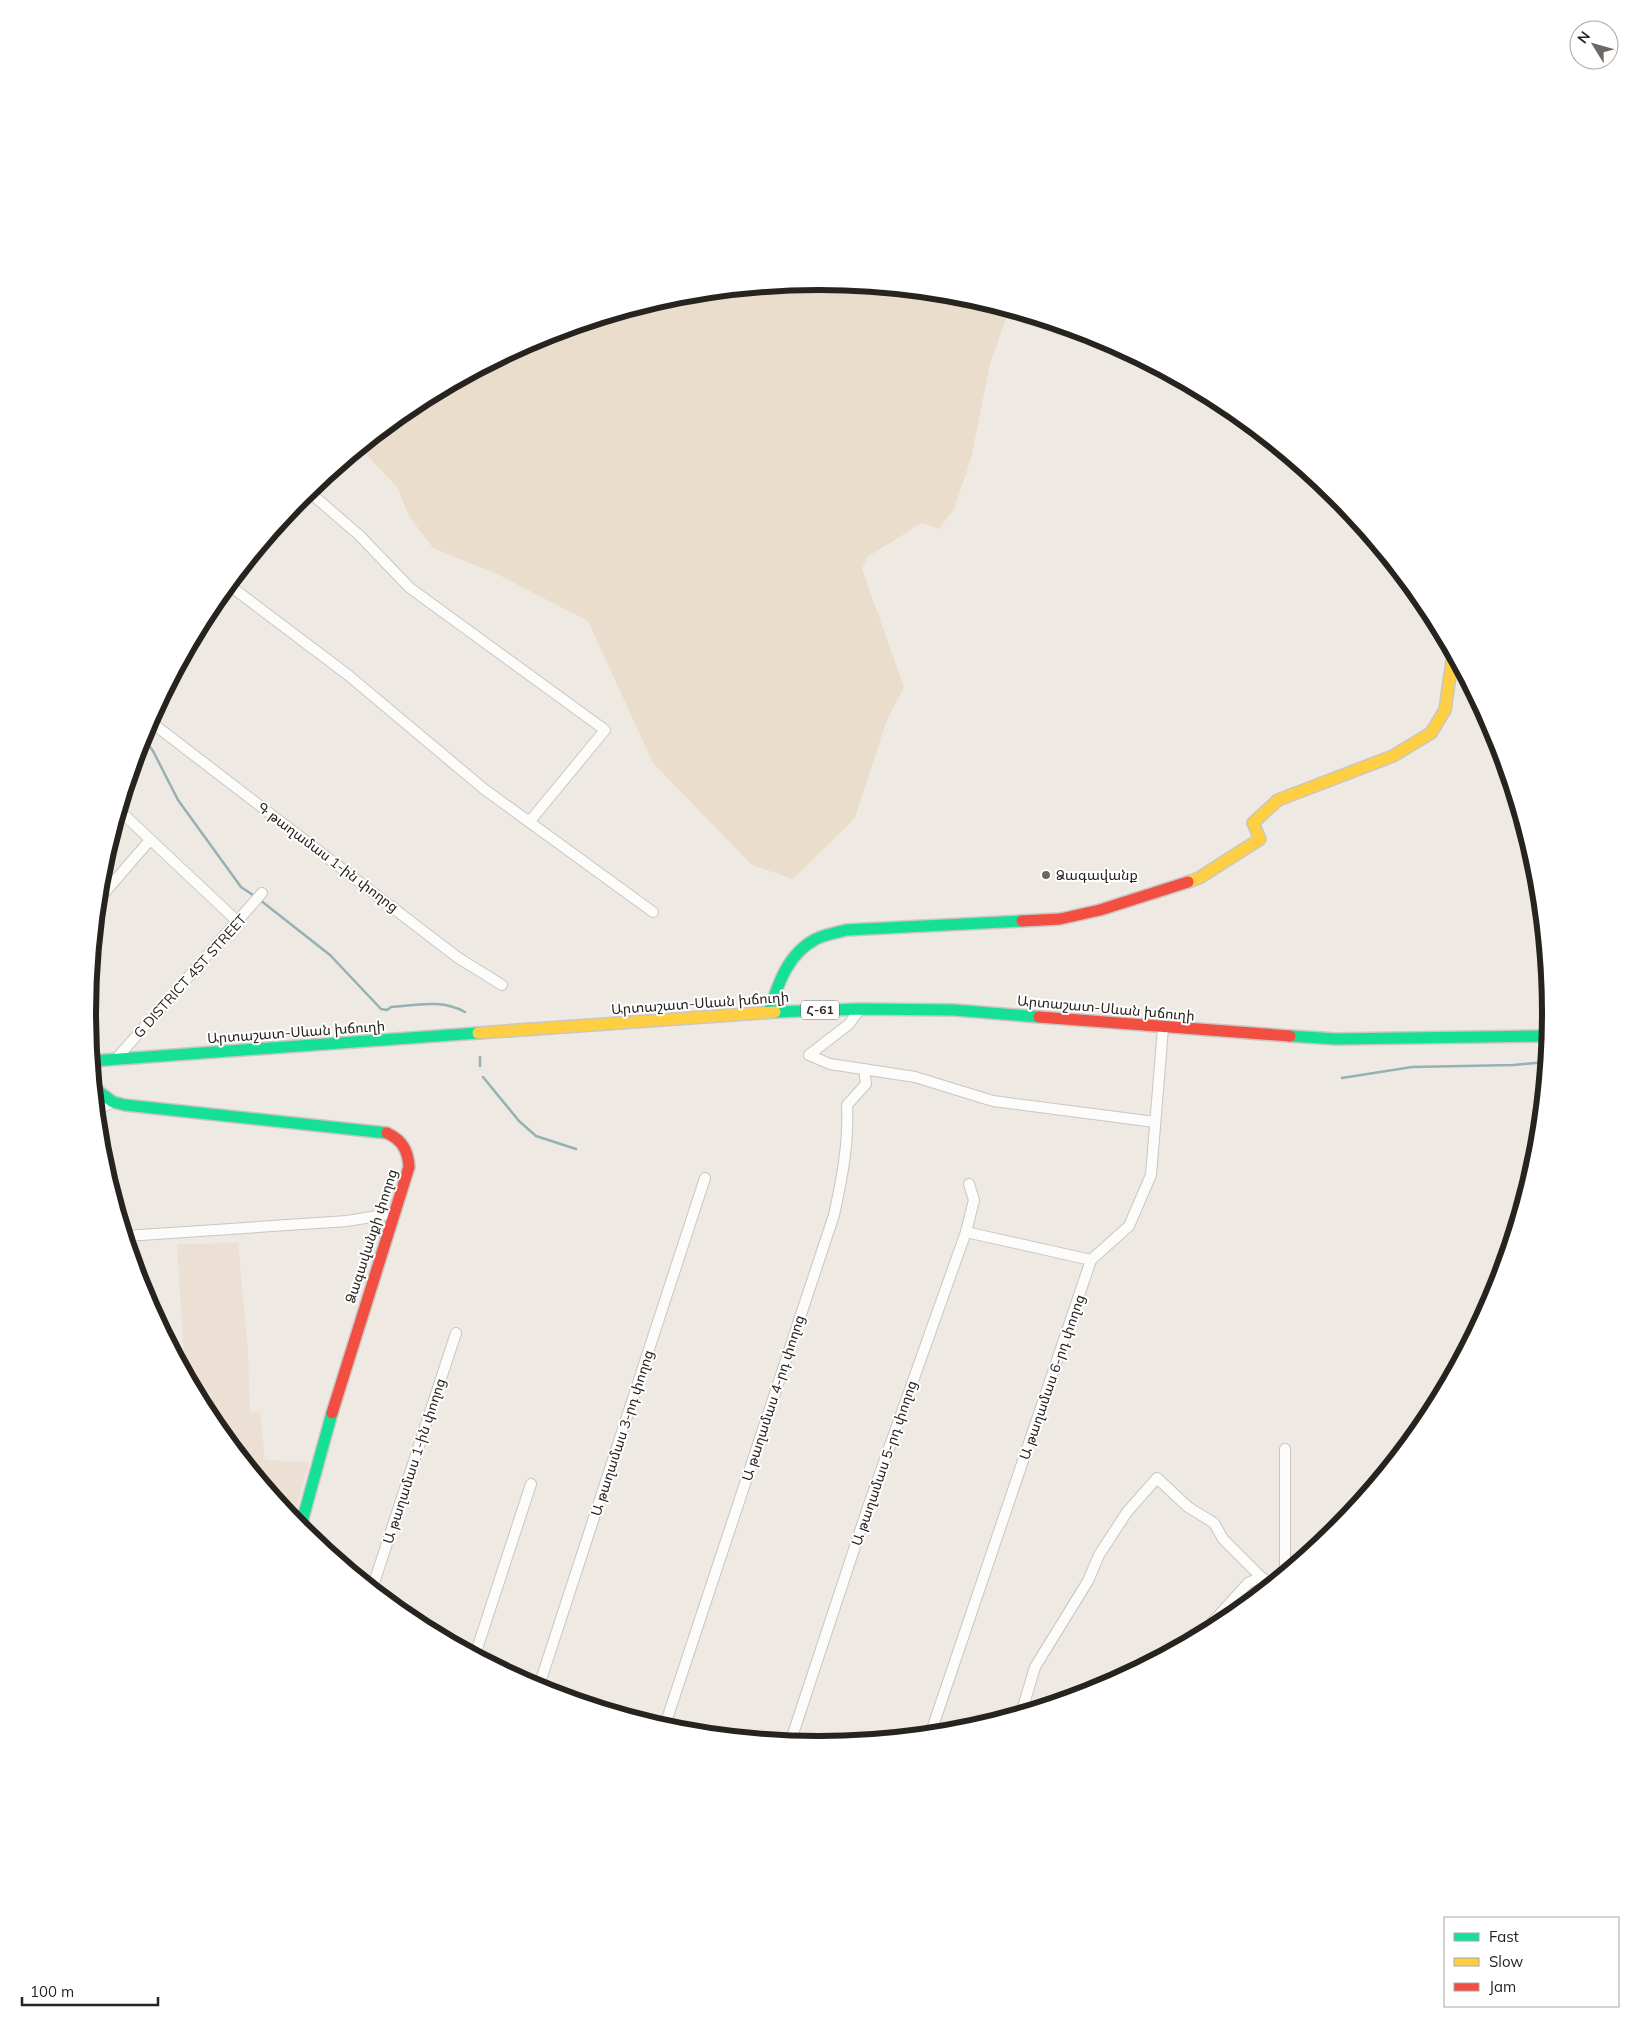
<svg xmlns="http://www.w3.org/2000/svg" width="1639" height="2027" font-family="Mulish,'Noto Sans Armenian',sans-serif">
	<rect width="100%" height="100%" fill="#eee9e3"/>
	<path fill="#ecdfd3" d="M238,1243L248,1352L250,1413L260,1412L265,1460L309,1462L293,1520L211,1420L185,1371L177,1244Z"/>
	<path fill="#ebddcc" d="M820,282L963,296L1009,310L990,364L971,459L954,509L939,529L922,523L867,557L862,569L904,687L886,722L855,818L793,879L752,865L653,763L588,621L497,574L433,548L409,516L397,487L360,448L413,405L540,337L677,296Z"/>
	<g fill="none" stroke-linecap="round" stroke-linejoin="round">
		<g stroke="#96b0b3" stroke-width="2.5">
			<path d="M142,736L153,751L178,800L241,887L256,897"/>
			<path d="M260,900L330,955L381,1009L387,1010L391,1007C417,1005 442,999 465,1012"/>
			<path d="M480,1066V1057"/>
			<path d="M483,1077L519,1121L536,1136L576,1149"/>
			<path d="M1342,1078L1412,1067L1513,1065L1547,1062"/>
		</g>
		<g stroke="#cac6c1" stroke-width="12">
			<g id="street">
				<path d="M308,491L359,535L410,588L605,730L530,821"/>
				<path d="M229,585L348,675L484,789L653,912"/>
				<path d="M156,726L457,957L502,985"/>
				<path d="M120,811L238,922"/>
				<path d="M99,899L150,840"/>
				<path d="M860,1009L849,1024L809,1055L830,1064L915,1077L993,1101L1155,1122"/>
				<path d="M116,1059L262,893"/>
				<path d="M97,1110L113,1102"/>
				<path d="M966,1232L1091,1260"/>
				<path d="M126,1236L347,1221L395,1213"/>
				<path d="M1285,1574V1449"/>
				<path d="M372,1589L456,1333"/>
				<path d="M1200,1636L1248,1583L1261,1577"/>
				<path d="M475,1655L531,1484"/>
				<path d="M538,1689L705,1178"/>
				<path d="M1021,1714L1035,1667L1088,1581L1099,1555L1127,1512L1157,1478L1188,1507L1214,1523L1223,1539L1261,1577L1273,1584"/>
				<path d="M664,1728L834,1215C842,1178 849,1143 847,1105L866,1084L864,1069"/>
				<path d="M930,1735L1091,1260L1129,1226L1151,1175L1163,1028"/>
				<path d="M790,1743L867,1510L966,1232L974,1200L969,1184"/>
			</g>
		</g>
		<g stroke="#cac6c1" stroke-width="14">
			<g id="fast">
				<path d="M769,1012C778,984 788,953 816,939C825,934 836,933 846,930L1022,921"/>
				<path d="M775,1012L860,1009L954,1010L1039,1017"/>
				<path d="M1290,1036L1336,1039L1549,1036"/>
				<path d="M92,1061L478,1033"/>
				<path d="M95,1089L113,1102L125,1105L387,1133"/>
				<path d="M300,1529L332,1413"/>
			</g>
		</g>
		<g stroke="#cac6c1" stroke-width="14">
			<g id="slow">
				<path d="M1188,882L1199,878L1260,839L1253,823L1278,800L1393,756L1431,733L1445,710L1453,654"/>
				<path d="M478,1033L775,1012"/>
			</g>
		</g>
		<g stroke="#cac6c1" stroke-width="14">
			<g id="jam">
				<path d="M1022,921L1060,919L1100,910L1188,882"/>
				<path d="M1039,1017L1290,1036"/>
				<path d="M332,1413L409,1167C408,1150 402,1140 387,1133"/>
			</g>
		</g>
		<use href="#street" stroke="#fcfcfb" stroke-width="10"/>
		<use href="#fast" stroke="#16e098" stroke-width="11"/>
		<use href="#slow" stroke="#ffcf43" stroke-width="11"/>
		<use href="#jam" stroke="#f24e42" stroke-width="11"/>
	</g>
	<circle fill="#6d6864" stroke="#fff" stroke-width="2" cx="1046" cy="875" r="5"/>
	<g text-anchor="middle" stroke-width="4" stroke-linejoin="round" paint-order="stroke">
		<rect fill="#fff" stroke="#686562" stroke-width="1" x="801" y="1000.5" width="38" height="19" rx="4"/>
		<g font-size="12" font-weight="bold" fill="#27231f">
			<text x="820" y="1014">Հ-61</text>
		</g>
		<g font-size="14" fill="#27231f" stroke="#fff">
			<text transform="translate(328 857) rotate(37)" y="5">Գ թաղամաս 1-ին փողոց</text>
			<text transform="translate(190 976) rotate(-48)" y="5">G DISTRICT 4ST STREET</text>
			<text transform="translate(700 1003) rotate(-4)" y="5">Արտաշատ-Սևան խճուղի</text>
			<text transform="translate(1106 1008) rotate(5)" y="5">Արտաշատ-Սևան խճուղի</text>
			<text transform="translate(296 1032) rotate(-4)" y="5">Արտաշատ-Սևան խճուղի</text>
			<text transform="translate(371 1236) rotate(-72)" y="5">Ձագավանքի փողոց</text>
			<text transform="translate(1052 1377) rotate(-71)" y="5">Ա թաղամաս 6-րդ փողոց</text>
			<text transform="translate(773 1398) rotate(-72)" y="5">Ա թաղամաս 4-րդ փողոց</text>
			<text transform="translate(622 1433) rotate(-72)" y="5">Ա թաղամաս 3-րդ փողոց</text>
			<text transform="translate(414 1461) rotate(-72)" y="5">Ա թաղամաս 1-ին փողոց</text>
			<text transform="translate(884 1463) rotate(-71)" y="5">Ա թաղամաս 5-րդ փողոց</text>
		</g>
		<g font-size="14" fill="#27231f" stroke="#fff" text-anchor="start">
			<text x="1056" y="880">Ձագավանք</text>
		</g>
	</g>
	<path d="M0 0H1639V2027H0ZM96 1013a723 723 0 1 1 1446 0a723 723 0 1 1-1446 0Z" fill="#fff" fill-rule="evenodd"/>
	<path fill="none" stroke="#27231f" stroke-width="6" d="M96 1013a723 723 0 1 1 1446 0a723 723 0 1 1-1446 0Z"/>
	<rect x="1444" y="1917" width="175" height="90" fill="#ffffff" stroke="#a9a7a5"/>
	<rect x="1454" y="1933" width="25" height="8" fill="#16e098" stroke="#a9a7a5"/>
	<text x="1489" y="1942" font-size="15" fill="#27231f">Fast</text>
	<rect x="1454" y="1958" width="25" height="8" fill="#ffcf43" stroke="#a9a7a5"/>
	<text x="1489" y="1967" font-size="15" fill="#27231f">Slow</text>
	<rect x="1454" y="1983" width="25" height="8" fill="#f24e42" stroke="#a9a7a5"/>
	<text x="1489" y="1992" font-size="15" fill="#27231f">Jam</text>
	<g transform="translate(1594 45) rotate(307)"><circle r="24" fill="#ffffff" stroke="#a9a7a5"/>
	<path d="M0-4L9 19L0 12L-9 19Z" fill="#6d6864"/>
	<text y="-8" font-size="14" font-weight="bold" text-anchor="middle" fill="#27231f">N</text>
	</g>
	<path d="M22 1997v8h136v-8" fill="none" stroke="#27231f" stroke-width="2.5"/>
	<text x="30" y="1997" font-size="15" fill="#27231f" stroke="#ffffff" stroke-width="4" paint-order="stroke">100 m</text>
</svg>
